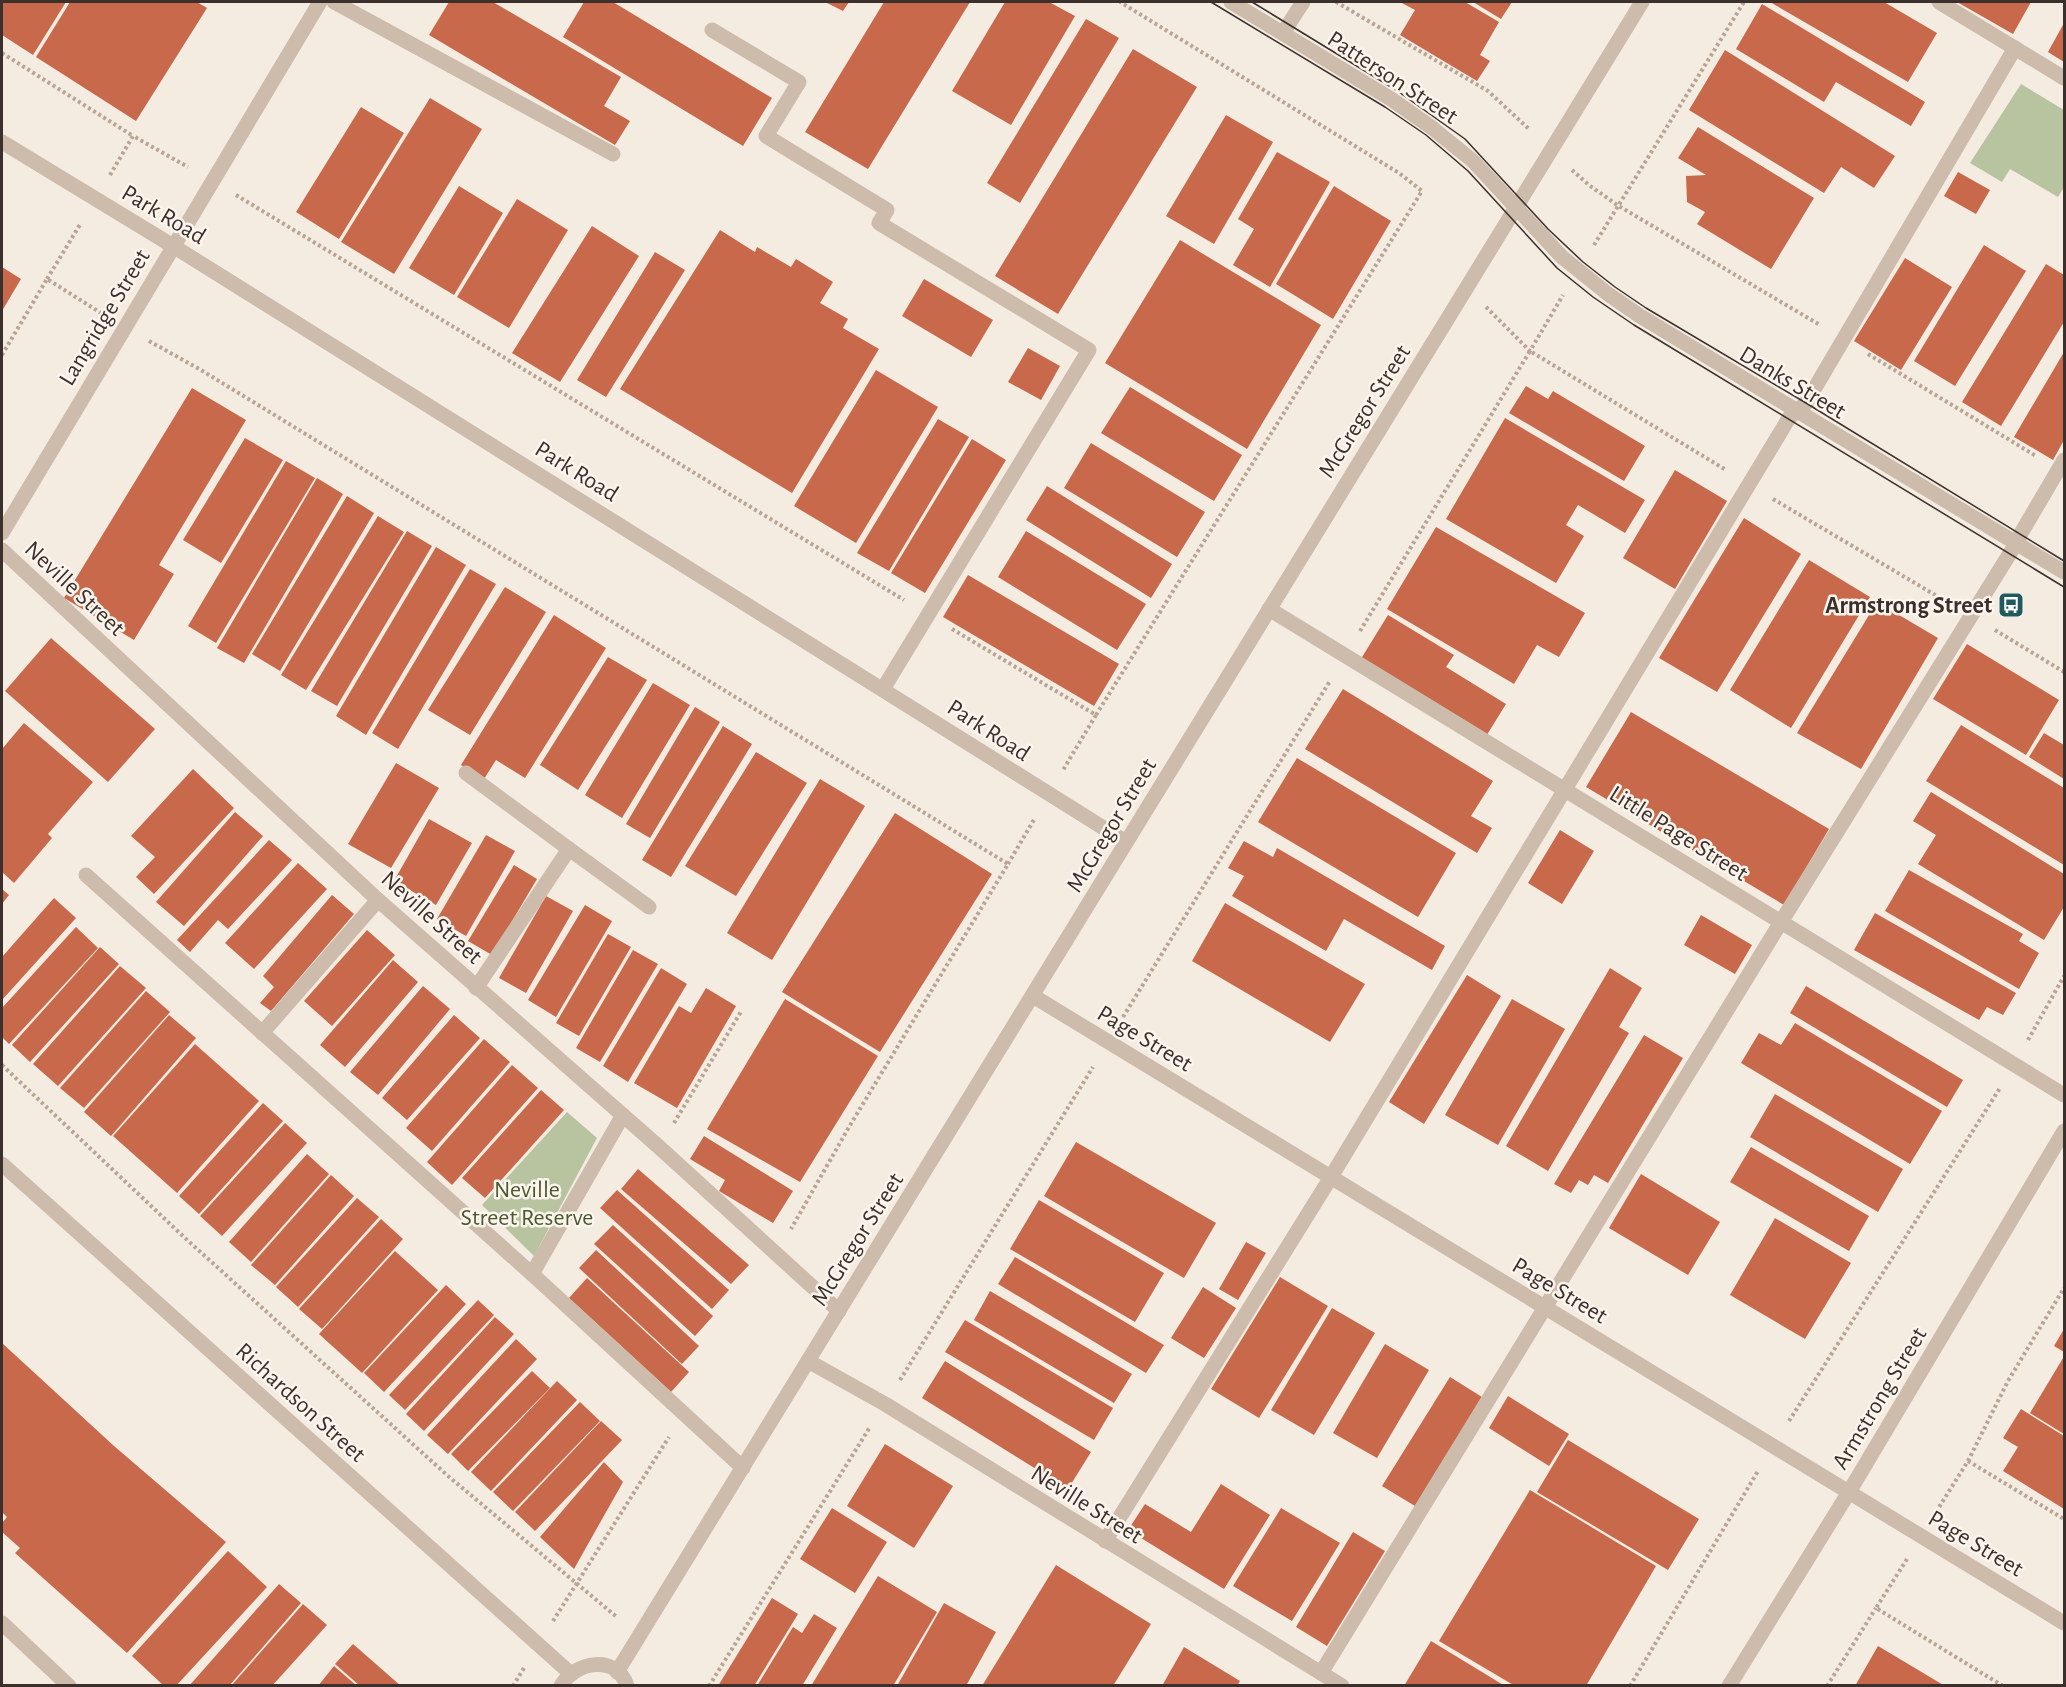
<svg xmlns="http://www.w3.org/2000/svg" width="2066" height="1687" font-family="'Alegreya Sans',sans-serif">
	<rect width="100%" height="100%" fill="#f4ebe1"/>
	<g fill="#b8c4a0">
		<path d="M2021,84L2064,110V187L2058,197L2010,169L2002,182L1970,163Z"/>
		<path d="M567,1112L597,1138L534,1256L482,1205Z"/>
	</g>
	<g fill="#c8694b">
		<path d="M2,2H66L33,55L2,35Z"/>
		<path d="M70,2H197L207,8L136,121L36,57Z"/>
		<path d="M449,2H493L621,77L604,106L630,121L615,145L429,35Z"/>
		<path d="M584,2H613L772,98L743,146L563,37Z"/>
		<path d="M825,2H849L843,11Z"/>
		<path d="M884,2H970L868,169L805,132Z"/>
		<path d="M1005,2H1049L1075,16L1011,125L952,91Z"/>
		<path d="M1400,2H1465L1499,22L1480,55L1490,61L1477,81L1400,35L1415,10Z"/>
		<path d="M1473,2H1512L1501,19Z"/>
		<path d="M1770,2H1884L1937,33L1908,82Z"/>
		<path d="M1957,2H2031L2013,34Z"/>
		<path d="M1762,4L1925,102L1911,126L1836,82L1824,102L1736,49Z"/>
		<path d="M1086,19L1119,38L1020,203L987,183Z"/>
		<path d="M2064,23V62L2048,52Z"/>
		<path d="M1133,49L1197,87L1058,314L995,276Z"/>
		<path d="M1725,50L1895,156L1874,188L1841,167L1824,193L1689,110Z"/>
		<path d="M430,98L482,129L394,274L341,242Z"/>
		<path d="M361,107L404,133L339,239L296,212Z"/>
		<path d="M1226,115L1273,142L1214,244L1166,216Z"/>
		<path d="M1698,127L1814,198L1771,269L1697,224L1705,212L1687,202L1686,176L1706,175L1678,158Z"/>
		<path d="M1277,152L1330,182L1270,287L1233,265L1254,229L1238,219Z"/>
		<path d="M1958,172L1990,190L1976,214L1944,196Z"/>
		<path d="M459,186L503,213L454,295L409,268Z"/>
		<path d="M1334,186L1391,221L1333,319L1276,284Z"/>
		<path d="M517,199L568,230L509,328L457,297Z"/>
		<path d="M592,226L639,256L560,382L512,353Z"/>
		<path d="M720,230L755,252L757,247L791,267L796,259L833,282L820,303L848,319L843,328L879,349L792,493L620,389Z"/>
		<path d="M1180,240L1321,325L1247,449L1105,363Z"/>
		<path d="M1984,245L2026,271L1955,386L1914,361Z"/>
		<path d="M655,252L685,270L606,397L577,380Z"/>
		<path d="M1905,258L1952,287L1901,370L1854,341Z"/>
		<path d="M2046,264L2064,275V322L2001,426L1962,402Z"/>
		<path d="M2,267L21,279L2,311Z"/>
		<path d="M924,279L993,320L971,357L902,316Z"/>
		<path d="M1028,348L1060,366L1041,400L1008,382Z"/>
		<path d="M2064,352V440L2053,460L2014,437Z"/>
		<path d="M876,370L938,407L856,543L794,506Z"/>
		<path d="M1526,386L1548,399L1553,391L1645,446L1624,481L1509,413Z"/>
		<path d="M1130,387L1242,455L1214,501L1101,433Z"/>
		<path d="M192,388L246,420L159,565L174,574L134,640L64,598Z"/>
		<path d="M1505,418L1645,500L1625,533L1578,505L1566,525L1584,536L1556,583L1446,519Z"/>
		<path d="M938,419L969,437L889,571L857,553Z"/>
		<path d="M245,438L283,460L221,563L183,540Z"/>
		<path d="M972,439L1006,460L925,593L891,573Z"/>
		<path d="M1091,443L1205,512L1177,557L1064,488Z"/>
		<path d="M286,461L315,478L216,643L188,626Z"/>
		<path d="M1675,470L1727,501L1675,589L1623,558Z"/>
		<path d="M317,478L343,494L244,663L217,648Z"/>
		<path d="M1047,486L1172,564L1151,598L1026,520Z"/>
		<path d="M347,496L374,513L280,671L252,654Z"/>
		<path d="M378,516L404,532L306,690L281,675Z"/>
		<path d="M1744,518L1801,554L1717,692L1659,658Z"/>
		<path d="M1436,527L1585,613L1559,657L1537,645L1514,684L1387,609Z"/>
		<path d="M407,531L432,546L337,706L311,691Z"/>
		<path d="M1026,531L1146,604L1117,650L998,577Z"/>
		<path d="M436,547L466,565L366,735L336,716Z"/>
		<path d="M1809,560L1870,597L1791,728L1730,690Z"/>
		<path d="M470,569L496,584L398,749L372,733Z"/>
		<path d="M968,575L1119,664L1094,706L943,617Z"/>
		<path d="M505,587L546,612L470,735L428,710Z"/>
		<path d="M1877,602L1938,638L1861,769L1797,733Z"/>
		<path d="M554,615L606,648L525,778L496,760L484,779L461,765Z"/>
		<path d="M1388,615L1454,655L1446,667L1506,704L1485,738L1359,662Z"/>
		<path d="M51,638L155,729L108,782L5,691Z"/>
		<path d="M1967,644L2059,700L2026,755L1933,699Z"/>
		<path d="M608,657L647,680L578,790L540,765Z"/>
		<path d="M653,683L690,705L622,818L585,795Z"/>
		<path d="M1343,689L1493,781L1471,816L1492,828L1477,853L1305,749Z"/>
		<path d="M695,707L720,722L650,838L626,824Z"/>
		<path d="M1631,712L1829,829L1784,905L1586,787Z"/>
		<path d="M24,723L93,782L48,834L52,838L14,883L2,872V749Z"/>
		<path d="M1961,725L2064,788V865L1926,781Z"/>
		<path d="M723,726L752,744L671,877L642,860Z"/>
		<path d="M2044,733L2064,745V779L2029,757Z"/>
		<path d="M756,752L807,783L736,896L685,866Z"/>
		<path d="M1297,758L1456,853L1418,917L1258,822Z"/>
		<path d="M396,763L439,788L391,868L348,844Z"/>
		<path d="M193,769L234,808L154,894L136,877L155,857L131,836Z"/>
		<path d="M820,779L865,806L772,960L727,933Z"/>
		<path d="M1931,792L2064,874V907L2044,940L1918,864L1936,835L1913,821Z"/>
		<path d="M235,812L263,836L184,926L156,902Z"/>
		<path d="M895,813L992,874L880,1052L782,992Z"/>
		<path d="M429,819L472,843L436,905L394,881Z"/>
		<path d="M1560,830L1594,851L1562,904L1528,883Z"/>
		<path d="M486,835L515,851L466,936L437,919Z"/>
		<path d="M269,840L292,860L228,929L218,920L190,952L177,940Z"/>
		<path d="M1244,841L1273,857L1277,848L1445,946L1432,970L1344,919L1326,951L1232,896L1244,876L1228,868Z"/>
		<path d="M298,863L327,889L254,969L225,943Z"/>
		<path d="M514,865L537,879L492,955L468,941Z"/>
		<path d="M1909,870L2023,934L2019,941L2039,953L2019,989L1885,911Z"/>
		<path d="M2,889L9,895L2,904Z"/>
		<path d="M332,895L354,914L271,1011L260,1003L274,987L263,976Z"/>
		<path d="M546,896L573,911L526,993L499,978Z"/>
		<path d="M54,898L76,918L2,1000V957Z"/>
		<path d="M1225,903L1365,984L1330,1042L1192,961Z"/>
		<path d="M585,905L612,921L556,1017L528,1000Z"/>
		<path d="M1875,913L2016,993L2003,1015L1987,1007L1979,1020L1854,950Z"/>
		<path d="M1701,915L1752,945L1735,974L1684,945Z"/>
		<path d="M76,927L98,948L9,1044L2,1037V1008Z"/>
		<path d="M367,930L395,955L332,1026L304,1001Z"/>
		<path d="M608,934L631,947L579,1036L556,1023Z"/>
		<path d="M100,947L119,964L30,1062L12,1045Z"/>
		<path d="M633,950L658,964L600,1062L576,1048Z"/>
		<path d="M393,960L418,982L345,1067L320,1045Z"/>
		<path d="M120,966L146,988L58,1086L33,1064Z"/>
		<path d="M661,968L687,984L628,1082L603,1066Z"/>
		<path d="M1610,968L1642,988L1619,1027L1629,1033L1548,1171L1506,1146Z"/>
		<path d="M1467,975L1501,996L1424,1124L1389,1102Z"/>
		<path d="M423,986L450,1009L378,1095L350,1072Z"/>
		<path d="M1806,986L1963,1080L1947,1107L1790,1013Z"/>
		<path d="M706,988L736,1006L677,1108L634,1083L679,1006L691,1013Z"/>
		<path d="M146,991L170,1012L84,1108L60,1088Z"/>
		<path d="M785,999L878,1056L800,1182L707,1129Z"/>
		<path d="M1512,999L1565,1029L1498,1145L1445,1115Z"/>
		<path d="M169,1015L196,1038L111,1136L84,1112Z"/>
		<path d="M454,1015L480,1038L407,1120L382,1098Z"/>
		<path d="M1795,1023L1942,1111L1910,1164L1741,1063L1759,1033L1781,1045Z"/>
		<path d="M1644,1035L1683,1058L1608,1183L1594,1175L1588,1185L1579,1180L1571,1193L1554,1184Z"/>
		<path d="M484,1039L510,1062L432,1151L406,1128Z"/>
		<path d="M195,1044L259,1101L177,1193L113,1136Z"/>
		<path d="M512,1065L538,1088L452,1185L427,1162Z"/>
		<path d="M541,1090L564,1110L485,1198L462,1178Z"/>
		<path d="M1775,1094L1903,1169L1878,1212L1750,1137Z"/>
		<path d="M263,1103L283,1121L199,1214L179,1196Z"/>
		<path d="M285,1123L307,1143L222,1236L200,1216Z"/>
		<path d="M704,1136L793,1191L773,1223L719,1191L725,1180L690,1159Z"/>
		<path d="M1076,1142L1216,1223L1184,1278L1044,1196Z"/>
		<path d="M1751,1147L1869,1216L1849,1251L1730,1182Z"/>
		<path d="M307,1154L329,1174L251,1262L229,1242Z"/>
		<path d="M638,1169L749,1265L731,1284L621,1189Z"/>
		<path d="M1641,1174L1720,1222L1688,1275L1609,1228Z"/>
		<path d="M331,1175L354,1196L275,1285L251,1265Z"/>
		<path d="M617,1190L729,1290L712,1309L600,1208Z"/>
		<path d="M357,1198L379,1217L298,1307L276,1287Z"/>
		<path d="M1039,1200L1164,1273L1135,1322L1010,1249Z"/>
		<path d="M1775,1218L1851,1263L1805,1339L1730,1295Z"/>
		<path d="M381,1219L403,1239L322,1329L299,1309Z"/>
		<path d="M613,1225L713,1316L695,1336L594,1244Z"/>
		<path d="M1246,1242L1266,1253L1238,1300L1219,1289Z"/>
		<path d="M596,1250L699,1346L682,1364L579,1268Z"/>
		<path d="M395,1251L438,1290L362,1373L319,1334Z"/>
		<path d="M1015,1257L1164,1345L1146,1373L998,1284Z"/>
		<path d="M1280,1277L1328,1306L1259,1418L1211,1389Z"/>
		<path d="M587,1278L689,1372L671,1392L569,1298Z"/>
		<path d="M446,1285L466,1304L384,1392L364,1373Z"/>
		<path d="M1203,1287L1236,1308L1204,1358L1171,1338Z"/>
		<path d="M990,1291L1132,1374L1114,1403L974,1320Z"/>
		<path d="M478,1300L494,1315L405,1410L389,1395Z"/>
		<path d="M1332,1308L1375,1333L1314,1435L1271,1410Z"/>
		<path d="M495,1317L514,1334L424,1431L406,1414Z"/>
		<path d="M965,1320L1113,1408L1094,1440L945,1352Z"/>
		<path d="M2064,1329V1352L2054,1346Z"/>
		<path d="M516,1339L537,1359L448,1454L427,1435Z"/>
		<path d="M2,1343L114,1446L226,1542L127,1653L15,1553L20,1548L2,1532V1523L7,1517L2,1512Z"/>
		<path d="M1385,1344L1429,1370L1377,1458L1333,1433Z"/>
		<path d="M2063,1358L2064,1359V1434L2030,1413Z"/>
		<path d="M945,1361L1091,1452L1068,1489L922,1398Z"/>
		<path d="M532,1371L550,1388L468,1471L451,1454Z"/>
		<path d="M1450,1377L1482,1397L1415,1506L1382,1486Z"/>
		<path d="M557,1381L577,1400L491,1491L471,1472Z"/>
		<path d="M1508,1396L1569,1434L1549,1466L1489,1428Z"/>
		<path d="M580,1402L600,1421L513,1511L493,1492Z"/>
		<path d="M2021,1409L2064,1436V1509L2003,1471L2018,1447L2003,1438Z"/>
		<path d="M601,1421L622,1440L535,1531L515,1512Z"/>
		<path d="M1568,1440L1699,1519L1668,1570L1537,1492Z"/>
		<path d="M885,1444L953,1486L914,1548L847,1506Z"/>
		<path d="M604,1462L623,1482L574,1569L540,1537Z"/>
		<path d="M1221,1484L1270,1515L1224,1589L1128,1530L1145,1504L1191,1532Z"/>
		<path d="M1530,1490L1656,1566L1586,1686H1515L1439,1641Z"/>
		<path d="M832,1508L887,1542L855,1593L800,1559Z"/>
		<path d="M1281,1508L1340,1543L1292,1621L1233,1586Z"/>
		<path d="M1353,1532L1385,1551L1327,1646L1296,1627Z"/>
		<path d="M228,1551L267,1587L176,1686H164L132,1656Z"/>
		<path d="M1056,1565L1151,1624L1113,1686H982Z"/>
		<path d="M878,1576L937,1612L893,1686H811Z"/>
		<path d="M279,1584L301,1603L229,1686H189Z"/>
		<path d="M772,1598L798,1614L754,1686H718Z"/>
		<path d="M944,1603L996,1632L966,1686H897Z"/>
		<path d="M303,1604L327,1625L272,1686H231Z"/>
		<path d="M814,1614L837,1628L802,1686H757L793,1627L802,1633Z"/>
		<path d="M1431,1641L1505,1686H1404Z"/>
		<path d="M353,1644L401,1686H360L335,1664Z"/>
		<path d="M1878,1646L1945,1686H1855Z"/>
		<path d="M1184,1647L1240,1681L1237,1686H1162Z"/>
		<path d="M334,1666L357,1686H318Z"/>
	</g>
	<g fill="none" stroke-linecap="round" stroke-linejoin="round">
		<g stroke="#b9a596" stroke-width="4" stroke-dasharray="3 3" stroke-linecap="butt">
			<path d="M1336,2L1488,91L1530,130"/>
			<path d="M2,53L133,136"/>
			<path d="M1572,170L1589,185L1617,205L1820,325"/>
			<path d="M110,175L133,136L188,167"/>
			<path d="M236,195L904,600"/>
			<path d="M1594,245L1744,2"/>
			<path d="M47,279L81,223"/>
			<path d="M1486,307L1530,351L1563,295"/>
			<path d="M149,341L201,370L1008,864L849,1127L791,1229"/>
			<path d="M1868,354L2036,456"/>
			<path d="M2,355L47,279L101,313"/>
			<path d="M1773,499L1947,602"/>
			<path d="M952,629L1096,715L1063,770"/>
			<path d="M1995,630L2064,672"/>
			<path d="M1360,631L1530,351L1726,470"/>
			<path d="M1096,715L1422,191L1399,173L1120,2"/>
			<path d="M1008,864L1035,818"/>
			<path d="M1123,1017L1330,681"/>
			<path d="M2028,1040L2064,976"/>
			<path d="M2,1065L185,1238L448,1476L618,1618"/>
			<path d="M674,1123L742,1010"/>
			<path d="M900,1380L1093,1067"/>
			<path d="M1789,1421L2000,1088"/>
			<path d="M1968,1461L2064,1519"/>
			<path d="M1936,1512L1968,1461L2008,1381L2064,1288"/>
			<path d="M1907,1559L1876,1608L2003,1686"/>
			<path d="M553,1621L669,1437"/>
			<path d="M513,1686L524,1668"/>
			<path d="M709,1686L870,1427"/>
			<path d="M1630,1686L1758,1471"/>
			<path d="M1827,1686L1876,1608"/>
		</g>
		<g stroke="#cdbbac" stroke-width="15">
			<path d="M334,2L613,154"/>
			<path d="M712,30L799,82L766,136L887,210L879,223L1089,350L883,689"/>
			<path d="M1283,33L1303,2"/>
			<path d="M1269,609L2064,1095"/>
			<path d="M466,773L569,849"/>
			<path d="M86,875L532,1274L743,1468"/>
			<path d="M476,988L569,849L649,907"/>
			<path d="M262,1033L378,900"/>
			<path d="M532,1274L623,1115"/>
			<path d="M1105,1541L1331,1177L1789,418L1806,403L2015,48"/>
			<path d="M2,1623L69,1686"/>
			<path d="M1321,1673L1781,922L2017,542L2020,535L2064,460"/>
		</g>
		<g stroke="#cdbbac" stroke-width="15">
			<path d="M1231,2L1391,99L1431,127L1473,161L1562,257L1608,294L1640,316L2064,572"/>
			<path d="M1939,2L2064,78"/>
			<path d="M2,142L173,246L1126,842"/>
			<path d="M2,533L320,2"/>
			<path d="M2,550L378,900L659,1147L839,1311"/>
			<path d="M1033,996L2064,1623"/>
			<path d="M2,1164L570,1673"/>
			<path d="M808,1361L885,1404L1342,1686"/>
			<path d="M617,1672L1642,2"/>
			<path d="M561,1686C575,1661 617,1654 627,1686"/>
			<path d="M1729,1686L1849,1492L2064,1131"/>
		</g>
		<g stroke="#3b302b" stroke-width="1.5">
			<path d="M1211,2L1385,107L1426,135L1468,171L1557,268L1593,297L1634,325L2064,587"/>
			<path d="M1252,2L1396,90L1465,139L1548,229L1583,262L1615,287L1646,308L1806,403L2064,561"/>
		</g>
	</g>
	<defs>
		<g id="bus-square" transform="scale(1.35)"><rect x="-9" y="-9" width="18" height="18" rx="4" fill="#1f5a5e" stroke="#fbf5ee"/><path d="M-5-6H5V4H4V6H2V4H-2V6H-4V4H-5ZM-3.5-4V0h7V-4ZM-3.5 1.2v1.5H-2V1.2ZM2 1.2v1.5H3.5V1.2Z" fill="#fff"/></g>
	</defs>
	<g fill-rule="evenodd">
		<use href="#bus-square" x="2011" y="605"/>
	</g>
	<g text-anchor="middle" stroke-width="5" stroke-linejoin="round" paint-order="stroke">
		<g font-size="24" fill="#3b302b" stroke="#fbf5ee">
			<text transform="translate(1393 77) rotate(33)" y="8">Patterson Street</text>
			<text transform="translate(164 214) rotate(31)" y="8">Park Road</text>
			<text transform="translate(104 317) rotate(-59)" y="8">Langridge Street</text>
			<text transform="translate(1793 382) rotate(31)" y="8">Danks Street</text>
			<text transform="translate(1364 411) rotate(-58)" y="8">McGregor Street</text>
			<text transform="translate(577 471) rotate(32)" y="8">Park Road</text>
			<text transform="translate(75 588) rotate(43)" y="8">Neville Street</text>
			<text transform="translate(989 730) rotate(33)" y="8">Park Road</text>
			<text transform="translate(1111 825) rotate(-59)" y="8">McGregor Street</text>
			<text transform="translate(1679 833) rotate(32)" y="8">Little Page Street</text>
			<text transform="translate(432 917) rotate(42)" y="8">Neville Street</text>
			<text transform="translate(1145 1038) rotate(31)" y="8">Page Street</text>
			<text transform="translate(857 1239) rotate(-58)" y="8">McGregor Street</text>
			<text transform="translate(1560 1290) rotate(31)" y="8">Page Street</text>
			<text transform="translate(1879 1398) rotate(-59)" y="8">Armstrong Street</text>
			<text transform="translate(301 1402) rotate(42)" y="8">Richardson Street</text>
			<text transform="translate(1087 1504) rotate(32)" y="8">Neville Street</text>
			<text transform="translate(1976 1543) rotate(31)" y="8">Page Street</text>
		</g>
		<g font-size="24" font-weight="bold" fill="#3b302b" stroke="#fbf5ee" text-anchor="end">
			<text x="1992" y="613">Armstrong Street</text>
		</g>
		<g font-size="24" fill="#4a5a2e" stroke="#fbf5ee">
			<text x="527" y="1197">Neville<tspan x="527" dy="28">Street Reserve</tspan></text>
		</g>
	</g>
	<rect width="2066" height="1687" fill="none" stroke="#3b302b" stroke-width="6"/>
</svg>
